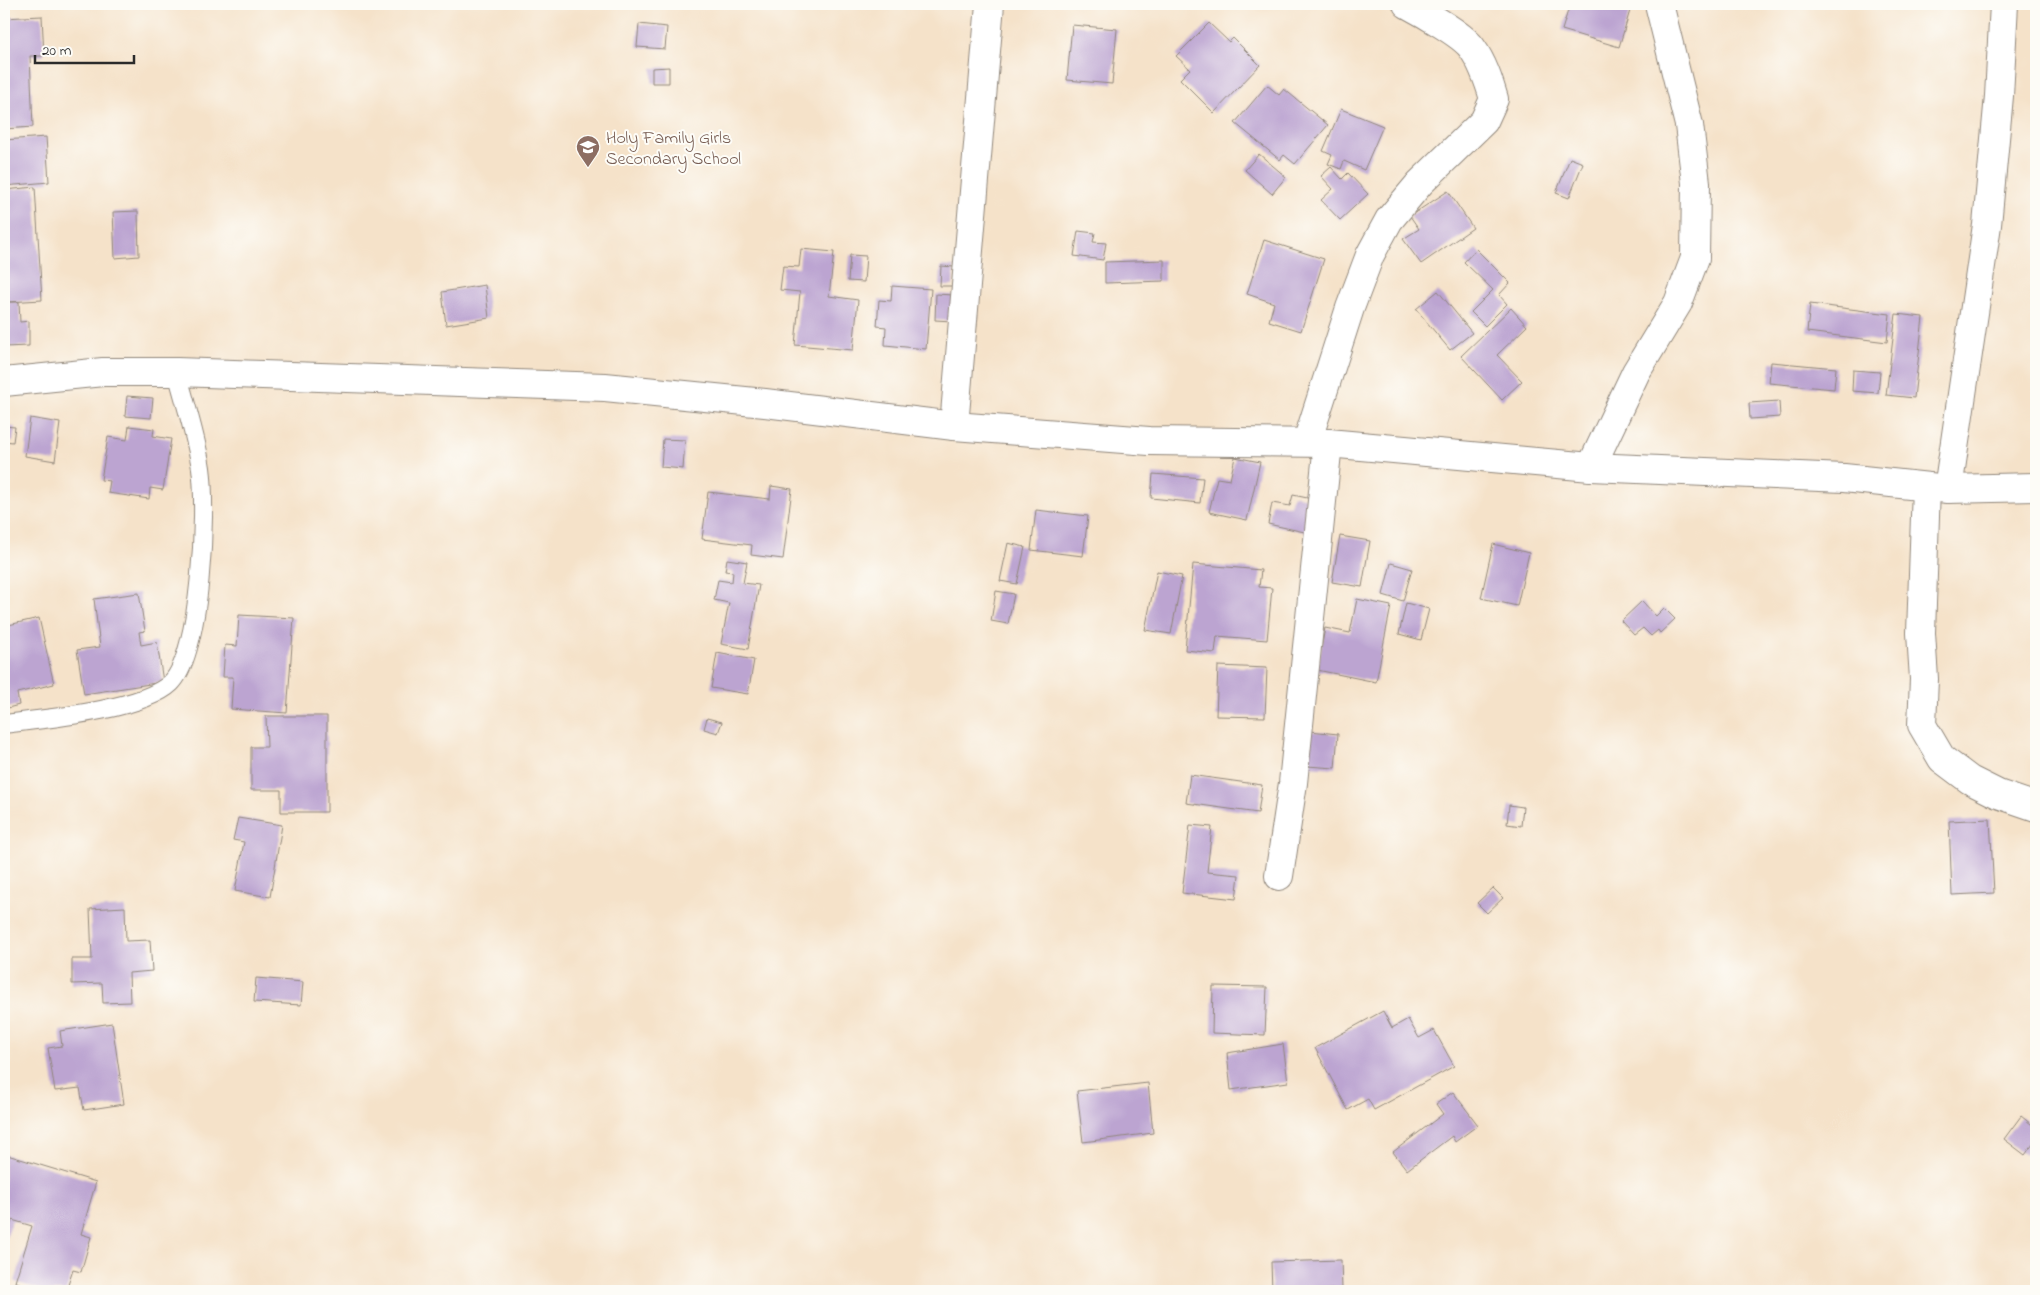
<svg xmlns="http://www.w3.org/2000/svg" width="2040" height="1295" font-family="'Indie Flower',sans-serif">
	<rect width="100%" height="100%" fill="#fdfcf7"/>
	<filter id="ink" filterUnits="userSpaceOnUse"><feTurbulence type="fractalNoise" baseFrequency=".02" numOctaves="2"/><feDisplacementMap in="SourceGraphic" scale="10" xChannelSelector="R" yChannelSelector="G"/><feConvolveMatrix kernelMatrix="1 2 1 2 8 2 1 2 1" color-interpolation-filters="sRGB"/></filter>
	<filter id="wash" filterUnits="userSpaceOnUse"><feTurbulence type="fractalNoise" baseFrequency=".0096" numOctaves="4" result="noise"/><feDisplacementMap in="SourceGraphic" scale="20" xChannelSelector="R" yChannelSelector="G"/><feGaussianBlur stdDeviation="1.12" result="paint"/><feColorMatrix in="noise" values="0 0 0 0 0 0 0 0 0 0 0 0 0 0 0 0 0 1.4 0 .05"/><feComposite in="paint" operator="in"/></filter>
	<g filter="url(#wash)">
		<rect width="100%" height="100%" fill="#f5e2c9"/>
		<g id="blocks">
			<g fill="#bca4d1">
				<path d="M1570,4H1632L1619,47L1562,30Z"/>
				<path d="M42,16L44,56H30L33,127L4,129V18Z"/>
				<path d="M1209,23L1229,42L1233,38L1260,65L1214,113L1180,79L1190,69L1176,56Z"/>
				<path d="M639,24L667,27L665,49L637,47Z"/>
				<path d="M1072,25L1117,29L1112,84L1067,80Z"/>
				<path d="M669,67V83H652V68Z"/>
				<path d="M1267,85L1279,95L1284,89L1328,125L1295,164L1284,155L1280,160L1235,123Z"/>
				<path d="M1341,109L1383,126L1364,170L1344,161L1341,169L1328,164L1332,155L1323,151Z"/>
				<path d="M46,137L49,182L4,186V140Z"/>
				<path d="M1259,154L1286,177L1272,194L1245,170Z"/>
				<path d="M1570,158L1583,163L1569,198L1556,193Z"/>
				<path d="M1331,167L1342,179L1348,173L1368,194L1340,220L1321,200L1333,189L1321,176Z"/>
				<path d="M35,187L42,300L8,302H19L20,322L29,321V346L4,347V190Z"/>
				<path d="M1448,191L1473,228L1421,264L1403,239L1419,229L1410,216Z"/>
				<path d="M138,211L139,256L115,258L113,212Z"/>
				<path d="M1078,231L1095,233L1093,242L1106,243L1103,260L1074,256Z"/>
				<path d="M1264,240L1324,259L1301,331L1269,321L1274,303L1247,294Z"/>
				<path d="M801,249L834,252L829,296L858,300L853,350L795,345L800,292L780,290L783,266L799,267Z"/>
				<path d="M1476,249L1510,283L1499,295L1507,304L1485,326L1471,312L1493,290L1464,262Z"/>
				<path d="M850,255L866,256L864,282L848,281Z"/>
				<path d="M1164,260V281L1105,283V262Z"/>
				<path d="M941,266L954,267L953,286H940Z"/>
				<path d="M485,285L489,318L446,325L442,292Z"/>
				<path d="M892,286L931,289L926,349L885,345L886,327L877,326L879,300L891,301Z"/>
				<path d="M1438,291L1472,333L1450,350L1416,309Z"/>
				<path d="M936,294L953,295L952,321L935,320Z"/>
				<path d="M1810,304L1890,314L1887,342L1807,332Z"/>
				<path d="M1511,308L1527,326L1497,355L1522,381L1502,400L1461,356Z"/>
				<path d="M1896,314L1923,317L1914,398L1886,395Z"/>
				<path d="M1771,362L1836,368L1834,389L1769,383Z"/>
				<path d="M1853,370L1880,372L1878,393L1852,391Z"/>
				<path d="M127,396L153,398L151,418L125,416Z"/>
				<path d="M1779,401L1780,417L1750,419L1749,403Z"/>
				<path d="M30,418L60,423L55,461L25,456Z"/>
				<path d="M4,426L15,427L13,442L4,441Z"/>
				<path d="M129,426L154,429L153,436L171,439L163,490L150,488L149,499L108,493L110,481L101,480L108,437L127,440Z"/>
				<path d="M663,439L685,440L683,469L661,467Z"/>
				<path d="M1235,457L1260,462L1247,520L1209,512L1217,478L1230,480Z"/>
				<path d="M1153,474L1203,478L1200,503L1151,498Z"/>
				<path d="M771,486L792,489L783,559L751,555L752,545L702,539L708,492L770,499Z"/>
				<path d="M1293,495L1317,500L1309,533L1268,524L1272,503L1290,506Z"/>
				<path d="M1036,510L1088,516L1083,556L1031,550Z"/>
				<path d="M1340,536L1370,541L1362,587L1332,582Z"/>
				<path d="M1008,543L1025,547L1017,584L1000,581Z"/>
				<path d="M1493,544L1529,553L1517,606L1481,598Z"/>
				<path d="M727,559L747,562L743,583L759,585L748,649L721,644L729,603L714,600L718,580L732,582L733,572L725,571Z"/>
				<path d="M1391,563L1412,569L1403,601L1383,595Z"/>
				<path d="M1193,564L1261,570L1259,587L1272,588L1267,640L1217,636L1215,653L1185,650Z"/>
				<path d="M1157,571L1182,576L1171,634L1145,630Z"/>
				<path d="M996,591L1014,594L1008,624L991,621Z"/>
				<path d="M139,593L145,631L139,632L141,645L157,642L163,682L84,694L77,650L100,647L94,599Z"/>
				<path d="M1357,599L1391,606L1376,682L1317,670L1325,628L1350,633Z"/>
				<path d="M1642,601L1656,616L1664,608L1675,619L1660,633L1658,630L1651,636L1643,628L1634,635L1621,621Z"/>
				<path d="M1406,603L1429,609L1421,640L1399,634Z"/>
				<path d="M239,615L294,618L287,713L231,709L233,677H223L225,645L237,646Z"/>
				<path d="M39,618L54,684L17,693L19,705L4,709V626Z"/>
				<path d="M717,653L754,660L748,694L711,688Z"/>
				<path d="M1218,666L1267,668L1265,717L1216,716Z"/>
				<path d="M266,716H327V812H281V790H251V747H267Z"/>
				<path d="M707,718L722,722L718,733L704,729Z"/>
				<path d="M1310,731L1338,734L1335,768L1307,766Z"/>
				<path d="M1190,775L1262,785L1258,813L1186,803Z"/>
				<path d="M1509,805L1523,807L1521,826L1507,824Z"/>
				<path d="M238,818L282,825L270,897L235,891L244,842L233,840Z"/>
				<path d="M1990,819L1994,893L1952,895L1949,821Z"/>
				<path d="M1190,825L1212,827L1207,872L1239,875L1236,899L1182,893Z"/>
				<path d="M1493,888L1503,898L1487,913L1477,903Z"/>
				<path d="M125,907L126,941L150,940L152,971L129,973L130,1002L103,1003L102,983L72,984V959H92L90,909Z"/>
				<path d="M256,978L303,982L301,1005L254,1002Z"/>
				<path d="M1213,986L1267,987L1265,1035L1212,1033Z"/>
				<path d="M1383,1011L1392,1028L1408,1019L1419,1038L1434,1030L1454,1066L1374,1110L1368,1099L1348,1110L1315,1048Z"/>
				<path d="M112,1023L124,1104L84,1110L80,1088L55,1091L48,1048L62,1046L60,1031Z"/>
				<path d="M1283,1044L1288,1082L1231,1090L1227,1053Z"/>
				<path d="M1148,1083L1153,1133L1083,1142L1077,1091Z"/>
				<path d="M1453,1092L1478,1125L1455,1142L1452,1136L1407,1170L1393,1152L1443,1114L1436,1104Z"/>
				<path d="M2021,1116L2036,1128V1140L2025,1155L2004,1139Z"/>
				<path d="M4,1154L96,1182L81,1234L91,1237L81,1272L73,1270L66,1291H46L15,1282L32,1226L12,1220L4,1245Z"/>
				<path d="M1341,1260L1342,1289L1272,1291L1271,1262Z"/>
			</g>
		</g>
	</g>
	<g filter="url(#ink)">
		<use href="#blocks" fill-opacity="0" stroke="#90867a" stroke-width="1"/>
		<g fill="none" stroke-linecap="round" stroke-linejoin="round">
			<g stroke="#90867a" stroke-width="20">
				<path id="lane" d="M4,724C44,719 143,710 171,683C201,654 207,510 201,468C196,436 185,403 177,372"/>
			</g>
			<g stroke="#90867a" stroke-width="30">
				<g id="street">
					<path d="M4,382L103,372H177L605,387L765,403L954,426L1149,441L1328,443L1591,467L1844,478L1948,489L2036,487"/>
					<path d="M954,426L990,4"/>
					<path d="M1307,442L1350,308L1370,255L1389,220L1420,183L1484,121L1494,99C1489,82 1483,63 1472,48C1463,35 1422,12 1407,4"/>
					<path d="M1591,467L1636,372L1678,303L1695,258L1696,183L1689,125L1659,4"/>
					<path d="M1926,487L1921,633L1924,679L1922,725L1942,759L1970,780L1998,794L2036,807"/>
					<path d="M1948,489L1987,225L1999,96L2004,4"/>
					<path d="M1279,876L1293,783L1328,443"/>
				</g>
			</g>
			<use href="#lane" stroke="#fff" stroke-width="18"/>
			<use href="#street" stroke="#fff" stroke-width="28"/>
		</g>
	</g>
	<defs>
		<g id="school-pin" transform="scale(1.25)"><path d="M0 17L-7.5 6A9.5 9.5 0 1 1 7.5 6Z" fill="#8d6e63" stroke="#fdfcf7"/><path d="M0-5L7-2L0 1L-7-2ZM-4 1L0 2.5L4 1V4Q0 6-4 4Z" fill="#fff"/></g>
	</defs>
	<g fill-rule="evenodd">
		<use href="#school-pin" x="588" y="147"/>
	</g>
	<g text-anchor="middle" stroke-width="4" stroke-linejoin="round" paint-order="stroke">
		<g font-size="18" fill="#785e54" stroke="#fdfcf7" text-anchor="start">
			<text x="606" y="143">Holy Family Girls<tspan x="606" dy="21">Secondary School</tspan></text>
		</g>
	</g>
	<rect width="2040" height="1295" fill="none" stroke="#fdfcf7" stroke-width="20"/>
	<path d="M35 55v8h99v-8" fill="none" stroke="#2b2b2b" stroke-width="2.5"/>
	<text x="42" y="55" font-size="15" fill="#2b2b2b" stroke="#fdfcf7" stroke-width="4" paint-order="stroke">20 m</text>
</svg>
